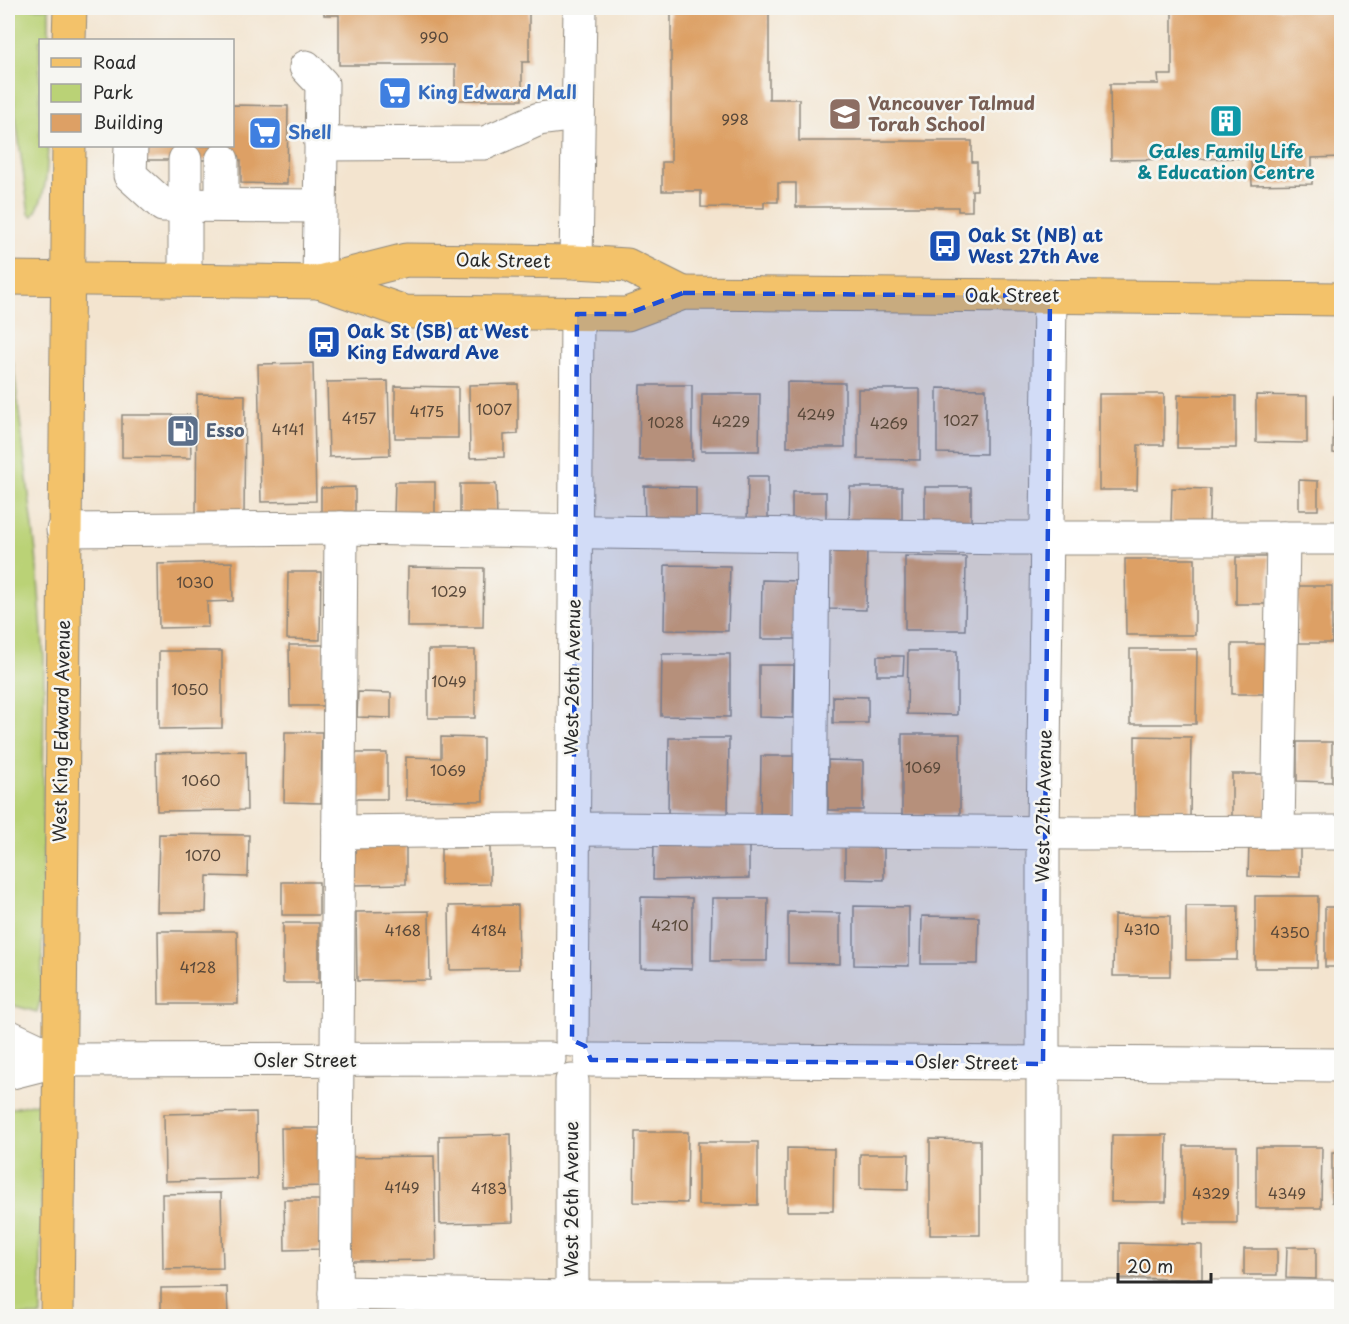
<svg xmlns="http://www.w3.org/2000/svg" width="1349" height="1324" font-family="'Playpen Sans',sans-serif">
	<rect width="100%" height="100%" fill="#f6f6f2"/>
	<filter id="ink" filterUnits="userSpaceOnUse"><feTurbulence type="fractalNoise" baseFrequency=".0167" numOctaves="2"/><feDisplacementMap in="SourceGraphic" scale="12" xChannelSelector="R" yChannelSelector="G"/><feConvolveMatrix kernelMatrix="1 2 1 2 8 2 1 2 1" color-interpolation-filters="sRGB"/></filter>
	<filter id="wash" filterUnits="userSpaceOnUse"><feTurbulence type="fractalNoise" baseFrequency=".008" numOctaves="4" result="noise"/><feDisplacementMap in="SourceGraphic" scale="24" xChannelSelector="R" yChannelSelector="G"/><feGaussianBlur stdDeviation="1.35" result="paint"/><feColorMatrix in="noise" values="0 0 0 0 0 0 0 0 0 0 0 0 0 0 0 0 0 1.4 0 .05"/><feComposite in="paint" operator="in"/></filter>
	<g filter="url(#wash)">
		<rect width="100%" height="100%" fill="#f3e4cf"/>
		<g fill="#bad276" stroke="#727e50" stroke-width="1.5">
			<path d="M8,8H49V40H40V146H48C47,169 47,196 33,216L29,214L8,61Z"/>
			<path d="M8,356L13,363L36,552L44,659L42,995L37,1012L8,1004Z"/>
			<path d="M41,1102V1316H8V1109Z"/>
		</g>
		<g id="blocks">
			<g fill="#dda065">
				<path d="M324,8H529V62H522V100H455V65H339V15H324Z"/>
				<path d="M671,8H769V99H799V141H972V162H977V190H972V211H958V207H796V183H778V202H764V208L701,207V191H662V162H671Z"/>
				<path d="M1172,8H1342V157L1312,158V184L1252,185L1251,158L1111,160L1110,84H1159L1158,75H1172Z"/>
				<path d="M232,105L288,106L287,184L241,183V160H137V146H232Z"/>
				<path d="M313,363L316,501L261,502L258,364Z"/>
				<path d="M388,381L390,455L329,457L327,382Z"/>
				<path d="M787,382L845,383V447H787Z"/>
				<path d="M518,384V434L504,435V457L470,458L469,385Z"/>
				<path d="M640,385H692V460H639Z"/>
				<path d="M395,386L458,387V438H395Z"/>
				<path d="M937,388L986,389V454L937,453Z"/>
				<path d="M858,389H920V460L858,459Z"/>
				<path d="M197,394L245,395L244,518L196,517Z"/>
				<path d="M702,394H760L759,451H701Z"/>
				<path d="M1099,394H1164V445H1138L1137,490H1099Z"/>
				<path d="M1178,395L1236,396V448H1177Z"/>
				<path d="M1256,395L1307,396V443L1256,442Z"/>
				<path d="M1334,396H1342V454L1333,453Z"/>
				<path d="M122,415H190L191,458L122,457Z"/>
				<path d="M748,476H768V525L747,524Z"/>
				<path d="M1299,480L1318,481V510H1299Z"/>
				<path d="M395,482H435V515H394Z"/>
				<path d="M460,484H496L497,520H460Z"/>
				<path d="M644,486L696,487V525H645Z"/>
				<path d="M355,487V521L321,522V488Z"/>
				<path d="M850,487H902V522L849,521Z"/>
				<rect x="925" y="487" width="46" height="34"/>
				<path d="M1172,488L1210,489L1209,524L1171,523Z"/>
				<rect x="792" y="492" width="34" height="29"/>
				<path d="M830,543L867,544L866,610L829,609Z"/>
				<path d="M905,556L966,557L965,630H905Z"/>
				<rect x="1236" y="557" width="33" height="47"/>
				<path d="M1125,559H1195V635H1126Z"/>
				<path d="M232,562L233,601L207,602L208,627L159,628L158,564Z"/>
				<path d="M665,565L730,566L728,631L664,630Z"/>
				<path d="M408,567L484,568L483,627H407Z"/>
				<path d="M288,572H321L320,640L287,639Z"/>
				<path d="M762,580L800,581L799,639H761Z"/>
				<rect x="1298" y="586" width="34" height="57"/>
				<rect x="1232" y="644" width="38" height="50"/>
				<path d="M289,645H323L324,706H290Z"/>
				<path d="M1130,649H1197L1196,724H1130Z"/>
				<rect x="428" y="650" width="47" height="68"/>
				<path d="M159,651H222V728L159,729Z"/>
				<path d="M908,651H957V715L907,714Z"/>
				<path d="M662,654H730V717L661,716Z"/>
				<path d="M877,656H904L903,675H877Z"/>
				<path d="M759,665H794L793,718L759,717Z"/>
				<path d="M358,692L391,693V718L357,717Z"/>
				<path d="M833,696L868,697V723H833Z"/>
				<path d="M285,732H322L321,803L284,802Z"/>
				<rect x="902" y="734" width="58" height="81"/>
				<path d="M1135,736L1191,737L1190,818H1135Z"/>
				<path d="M441,737L483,738V801L406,800V757L441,758Z"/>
				<path d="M669,738H729L728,815H668Z"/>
				<path d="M1297,742H1332V782L1297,781Z"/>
				<path d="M246,751L247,810L157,811L156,753Z"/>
				<rect x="354" y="753" width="33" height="46"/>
				<path d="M761,756H796L795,820H760Z"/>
				<path d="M828,760L863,761V810H828Z"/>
				<rect x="1232" y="774" width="35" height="47"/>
				<path d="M159,834L249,835L248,877L207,876L206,912H157Z"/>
				<path d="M654,843L749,844V878L653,880Z"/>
				<path d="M845,844L884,845V880L845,879Z"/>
				<path d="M1249,844H1300V877L1248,876Z"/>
				<path d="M406,845V884L352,885L351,846Z"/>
				<path d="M490,847V884L441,885V848Z"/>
				<rect x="282" y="882" width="37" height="33"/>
				<path d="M1255,896H1318L1317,968H1255Z"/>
				<path d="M641,897L692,898V969L641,968Z"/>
				<path d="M712,898H768L767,961H711Z"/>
				<path d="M518,905L519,969L450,970L449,906Z"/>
				<path d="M854,906L909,907V966L854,965Z"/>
				<path d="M1186,906H1238L1237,960H1186Z"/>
				<rect x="1325" y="907" width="17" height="60"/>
				<path d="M429,911L430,980L357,981L356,912Z"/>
				<path d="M788,912L840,913V964L788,963Z"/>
				<path d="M1114,915L1170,916V976H1113Z"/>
				<path d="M922,916L979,917L978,964H921Z"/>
				<rect x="283" y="923" width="36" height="60"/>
				<path d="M158,931H237L238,1004H159Z"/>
				<path d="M256,1112L257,1179L165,1181L164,1114Z"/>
				<path d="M281,1128H324L325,1186L282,1187Z"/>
				<path d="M635,1132H688L687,1203L634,1202Z"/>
				<path d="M511,1134L513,1222L440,1224L439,1136Z"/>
				<path d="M1112,1135H1167L1166,1202H1111Z"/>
				<path d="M930,1139L980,1140V1235H930Z"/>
				<rect x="698" y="1142" width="60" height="63"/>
				<rect x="1184" y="1146" width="53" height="77"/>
				<path d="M1256,1147H1322L1321,1208H1256Z"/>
				<path d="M787,1148L834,1149L833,1211H787Z"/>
				<path d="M1332,1152H1342V1203L1332,1202Z"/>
				<path d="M860,1154H909L908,1190L860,1189Z"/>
				<path d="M434,1156L436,1260L351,1261L349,1157Z"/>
				<path d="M221,1193L223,1268L163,1269L162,1194Z"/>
				<path d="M284,1200H319L320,1249L285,1250Z"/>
				<path d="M1120,1243L1202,1245V1279L1120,1278Z"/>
				<path d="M1287,1247H1316V1279L1286,1278Z"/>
				<rect x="1244" y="1249" width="33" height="26"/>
				<path d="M227,1287L228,1316H161V1288Z"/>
				<rect x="666" y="1307" width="64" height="9"/>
				<rect x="760" y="1312" width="35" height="4"/>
				<path d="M423,1313V1316H372V1314Z"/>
				<path d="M1140,1314H1208V1316H1139Z"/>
			</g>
		</g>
	</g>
	<g filter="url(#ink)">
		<use href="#blocks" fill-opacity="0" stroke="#8f887d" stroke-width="1.5"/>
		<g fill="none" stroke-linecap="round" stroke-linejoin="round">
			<g stroke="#8f887d" stroke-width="35">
				<g id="minor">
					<path d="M306,67L322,84L319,282"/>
					<path d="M321,144L485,143L539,119L578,114"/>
					<path d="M131,146L130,175L163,205L320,206"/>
					<path d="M185,160V280"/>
					<path d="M222,205V160"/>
					<path d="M576,262L580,8"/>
					<path d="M63,530L341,528L1013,538H1342"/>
					<path d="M810,831L813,534"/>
					<path d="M1278,831L1283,538"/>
					<path d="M339,832L606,829L1080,833L1342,832"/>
					<path d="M8,1036L59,1060"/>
					<path d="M572,1040L577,314"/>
					<path d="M591,1060L1342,1065"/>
					<path d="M8,1073L59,1060L550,1059"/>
					<path d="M335,1293L572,1297H1342"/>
					<path d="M335,1315L341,528"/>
					<path d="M572,1316V1081"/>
					<path d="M1043,1316V832L1050,296"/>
				</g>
			</g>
			<g stroke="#8f887d" stroke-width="35">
				<g id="major">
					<path d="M69,40L70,8"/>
					<path d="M8,278L319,282L406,260L576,262L627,265L683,293"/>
					<path d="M319,282L405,312L627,314L683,293L1342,299"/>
					<path d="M57,1316L69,146"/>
				</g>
			</g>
			<use href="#minor" stroke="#fff" stroke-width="33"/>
			<use href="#major" stroke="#f3c26a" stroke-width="33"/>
		</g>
	</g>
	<path fill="#1d4ed8" fill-opacity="0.2" stroke="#1d4ed8" stroke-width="4.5" stroke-dasharray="12 8" stroke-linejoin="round" d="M683,293L1050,296L1043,1064L591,1060L585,1046L572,1040L577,314H627Z"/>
	<defs>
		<g id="supermarket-square" transform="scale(1.725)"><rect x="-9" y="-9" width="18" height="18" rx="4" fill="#3f7fe0" stroke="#f6f6f2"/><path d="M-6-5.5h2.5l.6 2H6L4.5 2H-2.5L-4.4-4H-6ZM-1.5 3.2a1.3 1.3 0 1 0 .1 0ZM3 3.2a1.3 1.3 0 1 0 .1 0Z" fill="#fff"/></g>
		<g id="school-square" transform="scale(1.725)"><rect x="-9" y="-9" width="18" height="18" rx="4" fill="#8d6e63" stroke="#f6f6f2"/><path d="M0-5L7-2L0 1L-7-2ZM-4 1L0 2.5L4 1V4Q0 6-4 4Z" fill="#fff"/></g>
		<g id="building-square" transform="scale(1.725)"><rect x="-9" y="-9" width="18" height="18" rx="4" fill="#0f9aa8" stroke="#f6f6f2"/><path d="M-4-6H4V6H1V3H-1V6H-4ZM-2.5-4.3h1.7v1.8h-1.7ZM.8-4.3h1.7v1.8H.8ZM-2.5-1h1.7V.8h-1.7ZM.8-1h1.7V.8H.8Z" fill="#fff"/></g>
		<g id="bus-square" transform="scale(1.725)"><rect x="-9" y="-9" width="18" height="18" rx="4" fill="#1a4fb4" stroke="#f6f6f2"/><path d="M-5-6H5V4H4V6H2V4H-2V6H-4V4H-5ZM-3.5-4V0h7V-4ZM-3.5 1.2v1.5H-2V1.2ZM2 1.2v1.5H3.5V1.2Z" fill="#fff"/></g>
		<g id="fuel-square" transform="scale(1.725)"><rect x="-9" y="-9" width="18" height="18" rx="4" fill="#5c6f8a" stroke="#f6f6f2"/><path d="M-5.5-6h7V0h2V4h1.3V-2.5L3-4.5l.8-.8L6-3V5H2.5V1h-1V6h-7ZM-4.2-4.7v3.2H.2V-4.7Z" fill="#fff"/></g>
	</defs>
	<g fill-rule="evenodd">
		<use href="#supermarket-square" x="395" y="93"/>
		<use href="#school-square" x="845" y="114"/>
		<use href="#building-square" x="1226" y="121"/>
		<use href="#supermarket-square" x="265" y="133"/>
		<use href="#bus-square" x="945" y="246"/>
		<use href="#bus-square" x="324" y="342"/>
		<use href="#fuel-square" x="183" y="431"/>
	</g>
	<g text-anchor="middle" stroke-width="5" stroke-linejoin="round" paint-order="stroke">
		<g font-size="15" fill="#58483a">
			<text x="434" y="43">990</text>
			<text x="735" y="125">998</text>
			<text x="494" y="415">1007</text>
			<text x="427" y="417">4175</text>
			<text x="816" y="420">4249</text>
			<text x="359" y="424">4157</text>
			<text x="961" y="426">1027</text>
			<text x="731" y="427">4229</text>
			<text x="666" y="428">1028</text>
			<text x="889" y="429">4269</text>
			<text x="288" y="435">4141</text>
			<text x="195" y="588">1030</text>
			<text x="449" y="597">1029</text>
			<text x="449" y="687">1049</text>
			<text x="190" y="695">1050</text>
			<text x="923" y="773">1069</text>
			<text x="448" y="776">1069</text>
			<text x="201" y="786">1060</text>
			<text x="203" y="861">1070</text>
			<text x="670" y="931">4210</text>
			<text x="1142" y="935">4310</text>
			<text x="403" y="936">4168</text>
			<text x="489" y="936">4184</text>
			<text x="1290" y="938">4350</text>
			<text x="198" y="973">4128</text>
			<text x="402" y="1193">4149</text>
			<text x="489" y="1194">4183</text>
			<text x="1211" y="1199">4329</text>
			<text x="1287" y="1199">4349</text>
		</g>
		<g font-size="18" font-weight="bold" fill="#366cbe" stroke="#f6f6f2" text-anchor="start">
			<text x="418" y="99">King Edward Mall</text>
			<text x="288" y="139">Shell</text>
		</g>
		<g font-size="18" font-weight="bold" fill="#785e54" stroke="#f6f6f2" text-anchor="start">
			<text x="868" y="110">Vancouver Talmud<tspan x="868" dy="21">Torah School</tspan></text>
		</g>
		<g font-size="18" font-weight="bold" fill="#0d838f" stroke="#f6f6f2">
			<text x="1226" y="158">Gales Family Life<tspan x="1226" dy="21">&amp; Education Centre</tspan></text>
		</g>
		<g font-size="18" font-weight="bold" fill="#164399" stroke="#f6f6f2" text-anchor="start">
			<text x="968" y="242">Oak St (NB) at<tspan x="968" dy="21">West 27th Ave</tspan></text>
			<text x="347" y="338">Oak St (SB) at West<tspan x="347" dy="21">King Edward Ave</tspan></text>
		</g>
		<g font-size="18" fill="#2b2b2b" stroke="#f6f6f2">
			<text transform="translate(503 261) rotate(1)" y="6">Oak Street</text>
			<text x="1012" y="302">Oak Street</text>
			<text transform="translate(573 677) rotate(-89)" y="6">West 26th Avenue</text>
			<text transform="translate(62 731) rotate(-89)" y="6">West King Edward Avenue</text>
			<text transform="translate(1044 806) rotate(-89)" y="6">West 27th Avenue</text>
			<text x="305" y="1067">Osler Street</text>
			<text transform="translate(966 1063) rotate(1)" y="6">Osler Street</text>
			<text transform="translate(572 1199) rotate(-90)" y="6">West 26th Avenue</text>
		</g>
		<g font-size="18" font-weight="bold" fill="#4e5e75" stroke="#f6f6f2" text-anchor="start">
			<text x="206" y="437">Esso</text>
		</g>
	</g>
	<rect width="1349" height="1324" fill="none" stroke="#f6f6f2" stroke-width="30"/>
	<rect x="39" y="39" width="195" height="108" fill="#f6f6f2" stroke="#a5a5a2" stroke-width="1.5"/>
	<rect x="51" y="58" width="30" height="9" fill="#f3c26a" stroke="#a5a5a2" stroke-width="1.5"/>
	<text x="93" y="69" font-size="18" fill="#2b2b2b">Road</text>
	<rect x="51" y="84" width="30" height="18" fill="#bad276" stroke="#a5a5a2" stroke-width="1.5"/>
	<text x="93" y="99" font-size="18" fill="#2b2b2b">Park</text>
	<rect x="51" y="114" width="30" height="18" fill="#dda065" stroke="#a5a5a2" stroke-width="1.5"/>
	<text x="93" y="129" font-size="18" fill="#2b2b2b">Building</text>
	<path d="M1118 1273v9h93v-9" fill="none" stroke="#2b2b2b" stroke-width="3"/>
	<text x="1127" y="1273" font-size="18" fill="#2b2b2b" stroke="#f6f6f2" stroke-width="4.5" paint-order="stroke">20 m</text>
</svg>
